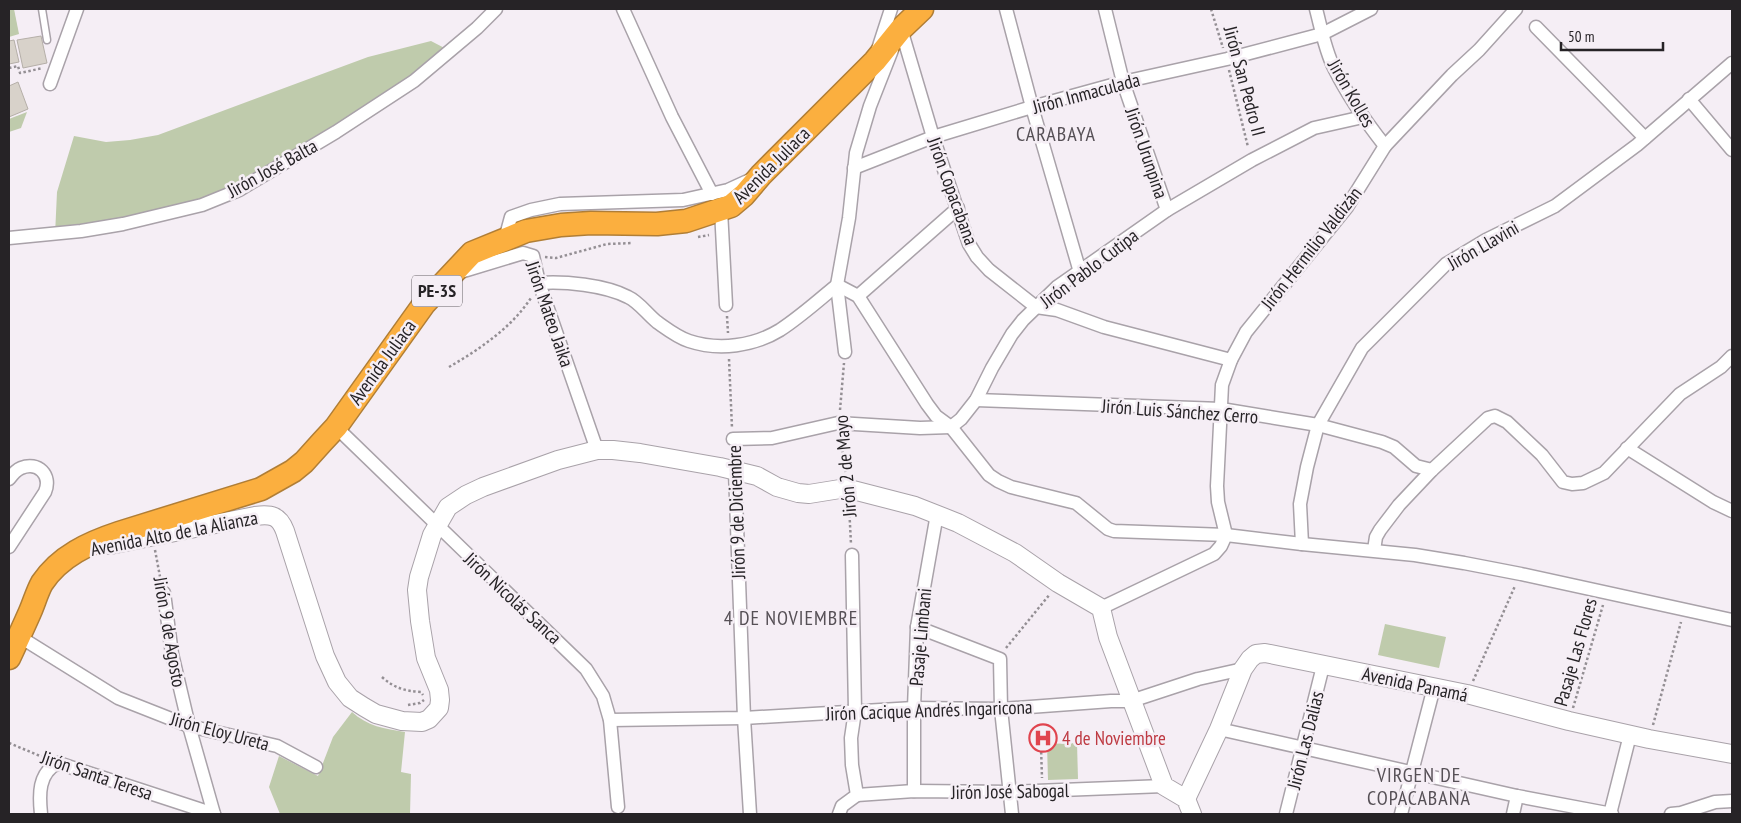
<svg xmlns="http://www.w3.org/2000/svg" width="1741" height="823" font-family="'PT Sans Narrow',sans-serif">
	<rect width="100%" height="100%" fill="#f5eef5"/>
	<g fill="#bfcbac">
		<path d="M9,9H14L19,34L9,37Z"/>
		<path d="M431,41L454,53L242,192L55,235L57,192L74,136L106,142L130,140L158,135L368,57Z"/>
		<path d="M27,112L21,128L9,132V119Z"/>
		<path d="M1385,624L1446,637L1439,668L1378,655Z"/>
		<path d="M352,712C367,726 385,729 405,732L401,772L411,774L410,814H280L269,787L279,756L318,776L333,737Z"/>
		<path d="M1077,743L1078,779L1048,780L1047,744Z"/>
	</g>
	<g fill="#d8d2ca" stroke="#b5afa8">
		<path d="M41,36L47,63L23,68L17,40Z"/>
		<path d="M14,40L19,62L9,64V41Z"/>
		<path d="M18,82L28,109L9,117V86Z"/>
	</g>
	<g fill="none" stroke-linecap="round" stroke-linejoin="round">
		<g stroke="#a9a2a9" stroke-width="9">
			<path id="lane" d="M42,9L47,40"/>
		</g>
		<g stroke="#a9a2a9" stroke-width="15">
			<g id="street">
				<path d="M623,9L672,117L712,194"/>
				<path d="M1006,9L1032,107L1080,272"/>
				<path d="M1105,9L1123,82L1167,210"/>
				<path d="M1316,9C1321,28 1325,50 1334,68C1348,96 1366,122 1385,146"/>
				<path d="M1536,27L1645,138"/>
				<path d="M901,29L933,137L969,244L977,257L989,270L1036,307L1057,310L1104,327L1231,360"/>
				<path d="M878,49L891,9"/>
				<path d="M50,84L77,9"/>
				<path d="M1689,99L1732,150"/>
				<path d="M854,168L933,137L1032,107L1123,82L1227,59L1322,34L1371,9"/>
				<path d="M721,210L726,305"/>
				<path d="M9,238L81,231L123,224L202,205L239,190L336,132L414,81L477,28L496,9"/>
				<path d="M505,239L511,217L531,210L560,204L683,200L728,190L752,179"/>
				<path d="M457,273L523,253L533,256L539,283L597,450"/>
				<path d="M539,283C564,281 605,285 628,297C639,302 647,314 657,322C667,329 677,337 689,341C719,351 754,346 780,330C800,317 819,300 837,285L858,296L927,404L936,416L951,427L989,475L998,481L1011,487L1076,503L1108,529L1114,531L1226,535L1302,544L1415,555L1464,563L1521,574L1732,620"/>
				<path d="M858,296L958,208"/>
				<path d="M845,352L837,285L849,218L856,153L870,106L892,50"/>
				<path d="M976,400L1221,409L1318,425L1382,442L1394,447L1416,466L1432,470"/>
				<path d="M336,427L586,669L603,696L610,720L618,807"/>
				<path d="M733,439L772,438L838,423L920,428L951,427L961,419L976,400L992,368L1012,334L1023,320L1057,287L1167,210L1252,160L1314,128L1363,117"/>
				<path d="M1627,448L1713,502L1732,511"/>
				<path d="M735,471L744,718L750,814"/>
				<path d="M9,479C12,475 16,470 21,468C38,461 52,475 45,492L9,547"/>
				<path d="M1226,535L1218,502L1217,486L1222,385L1231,360L1246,332L1347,207L1385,146L1452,75L1479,50L1516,9"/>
				<path d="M1302,544L1300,504L1307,467L1318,425L1362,348L1446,264L1486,240L1555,206L1637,145L1732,63"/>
				<path d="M1374,550L1376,537L1380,530L1399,505L1432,470L1488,418L1495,416L1507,422L1542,455L1563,482L1572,484L1583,483L1604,473L1680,394L1721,367L1732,356"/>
				<path d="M164,593L172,654L189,726L214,814"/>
				<path d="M1101,608L1214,554L1221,546L1226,535"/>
				<path d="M917,627L1000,659L1001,709L1012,814"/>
				<path d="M20,637L118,698L189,726L277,746L316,767"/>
				<path d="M610,720L744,718L914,708L1001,709L1111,701H1131L1198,679L1243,669"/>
				<path d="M1219,729L1517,796L1612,814"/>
				<path d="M914,791V708L917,627L937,514"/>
				<path d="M857,795L914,791L1011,792L1164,786"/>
				<path d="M41,814C39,795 38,773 58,763L214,814"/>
				<path d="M839,814L842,806L857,795L852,765L851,738L855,711L852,555"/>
				<path d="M1286,814L1323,666"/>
				<path d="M1401,814L1434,687"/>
				<path d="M1513,814L1517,796"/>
				<path d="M1610,814L1630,735"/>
				<path d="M1671,814L1681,813L1715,802L1732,801"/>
			</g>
		</g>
		<g stroke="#a9a2a9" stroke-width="20">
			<g id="secondary">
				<path d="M110,545L255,516C271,514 279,515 285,531L325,656L337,682L350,698L364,707L376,714L402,721L422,722L429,719L439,708L440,700L439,690L426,658L420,621L417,590L419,577L432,535L448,507L466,495L483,487L558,460L597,450H613L640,453L720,467L757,476L777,487L798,493L809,494L840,489H849L915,506L958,523L1015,553L1058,583L1101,608L1108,637L1164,786L1186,799L1192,814"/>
				<path d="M1186,799L1219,729L1243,669L1250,659L1256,654L1265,653L1467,694L1569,721L1649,739L1732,754"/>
			</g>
		</g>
		<g stroke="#b07e36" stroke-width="25">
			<path id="highway" d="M9,658C16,643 23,628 30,612C34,603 37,592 42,583C60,556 89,543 119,533L261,489L293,471L304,462L322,442L336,427L424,304L472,253L526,231L561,225L591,223L657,224L686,221L731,206L744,195L761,175L875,61L901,29L922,9"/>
		</g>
		<g stroke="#948f94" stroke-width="2.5" stroke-dasharray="2.5 2.5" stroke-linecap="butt">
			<path d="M1211,9L1223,48"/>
			<path d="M9,68L18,66L20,73L43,68"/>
			<path d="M1229,70L1248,147"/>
			<path d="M698,237L709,235"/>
			<path d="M545,257L556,258L607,244L633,243"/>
			<path d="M727,316L728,333"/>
			<path d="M729,359L732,428"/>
			<path d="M449,367C480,349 511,328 531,298"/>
			<path d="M840,410L844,363"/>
			<path d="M840,435L846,474"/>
			<path d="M849,505L851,544"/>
			<path d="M155,550L161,582"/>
			<path d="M1006,648L1050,594"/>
			<path d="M382,677C394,688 405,691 421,692L423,695"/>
			<path d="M1473,681L1515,586"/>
			<path d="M408,705L420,703L424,700"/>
			<path d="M1573,708L1603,605"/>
			<path d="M1653,725L1681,622"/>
			<path d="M9,743L45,758"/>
			<path d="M1041,747L1042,778"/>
		</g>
		<use href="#lane" stroke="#fff" stroke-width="6"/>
		<use href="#street" stroke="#fff" stroke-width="12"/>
		<use href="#secondary" stroke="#fff" stroke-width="18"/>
		<use href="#highway" stroke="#fbaf3f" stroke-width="22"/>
	</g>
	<defs>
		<g id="hospital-ring" transform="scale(1.4375)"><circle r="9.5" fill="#f5eef5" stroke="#e0444e" stroke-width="1.5"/><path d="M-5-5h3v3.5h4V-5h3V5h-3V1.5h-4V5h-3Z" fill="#e0444e"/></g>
	</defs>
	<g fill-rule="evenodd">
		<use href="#hospital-ring" x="1043" y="738"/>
	</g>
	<g text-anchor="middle" stroke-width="5" stroke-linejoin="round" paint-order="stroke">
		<rect fill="#f5eef5" stroke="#646064" stroke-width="1" x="412" y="275.5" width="50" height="31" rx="4"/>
		<g font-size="18" font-weight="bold" fill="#262326">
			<text x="437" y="297">PE-3S</text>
		</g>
		<g font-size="19" fill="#262326" stroke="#f5eef5">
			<text transform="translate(1245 81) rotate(75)" y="7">Jirón San Pedro II</text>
			<text transform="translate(1086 93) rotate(-15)" y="7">Jirón Inmaculada</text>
			<text transform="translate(1352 93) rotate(60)" y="7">Jirón Kolles</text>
			<text transform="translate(1147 153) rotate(71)" y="7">Jirón Urunpina</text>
			<text transform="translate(771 165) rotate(-45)" y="7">Avenida Juliaca</text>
			<text transform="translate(272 168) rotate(-29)" y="7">Jirón José Balta</text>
			<text transform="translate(953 191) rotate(70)" y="7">Jirón Copacabana</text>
			<text transform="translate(1483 245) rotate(-30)" y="7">Jirón Llavini</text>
			<text transform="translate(1311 248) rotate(-52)" y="7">Jirón Hermilio Valdizán</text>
			<text transform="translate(1089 268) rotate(-37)" y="7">Jirón Pablo Cutipa</text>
			<text transform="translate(550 314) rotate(71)" y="7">Jirón Mateo Jaika</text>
			<text transform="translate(382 362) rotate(-54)" y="7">Avenida Juliaca</text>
			<text transform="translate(1180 411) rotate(4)" y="7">Jirón Luis Sánchez Cerro</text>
			<text transform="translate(845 466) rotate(-95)" y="7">Jirón 2 de Mayo</text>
			<text transform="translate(736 512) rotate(-92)" y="7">Jirón 9 de Diciembre</text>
			<text transform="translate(174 533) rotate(-11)" y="7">Avenida Alto de la Alianza</text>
			<text transform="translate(513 598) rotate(43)" y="7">Jirón Nicolás Sanca</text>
			<text transform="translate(170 632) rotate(80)" y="7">Jirón 9 de Agosto</text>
			<text transform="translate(920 637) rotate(-85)" y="7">Pasaje Limbani</text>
			<text transform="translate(1575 652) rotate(-74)" y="7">Pasaje Las Flores</text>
			<text transform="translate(1415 684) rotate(12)" y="7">Avenida Panamá</text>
			<text transform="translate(929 710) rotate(-2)" y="7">Jirón Cacique Andrés Ingaricona</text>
			<text transform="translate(220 731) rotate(15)" y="7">Jirón Eloy Ureta</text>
			<text transform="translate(1305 740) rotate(-76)" y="7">Jirón Las Dalias</text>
			<text transform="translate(97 775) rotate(19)" y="7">Jirón Santa Teresa</text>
			<text transform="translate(1010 791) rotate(-1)" y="7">Jirón José Sabogal</text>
		</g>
		<g font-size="19" fill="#be3a42" stroke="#f5eef5" text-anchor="start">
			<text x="1062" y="745">4 de Noviembre</text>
		</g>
		<g font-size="20" letter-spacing="1" fill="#565056" stroke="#f5eef5">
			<text x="1056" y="141">CARABAYA</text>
			<text x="791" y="625">4 DE NOVIEMBRE</text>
			<text x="1419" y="782">VIRGEN DE<tspan x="1419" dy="23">COPACABANA</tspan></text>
		</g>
	</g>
	<rect width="1741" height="823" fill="none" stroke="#262326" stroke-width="20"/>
	<path d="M1561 42v8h102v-8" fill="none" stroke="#262326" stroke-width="2.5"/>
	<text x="1568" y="42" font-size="15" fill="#262326" stroke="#f5eef5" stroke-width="4" paint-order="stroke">50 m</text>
</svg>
